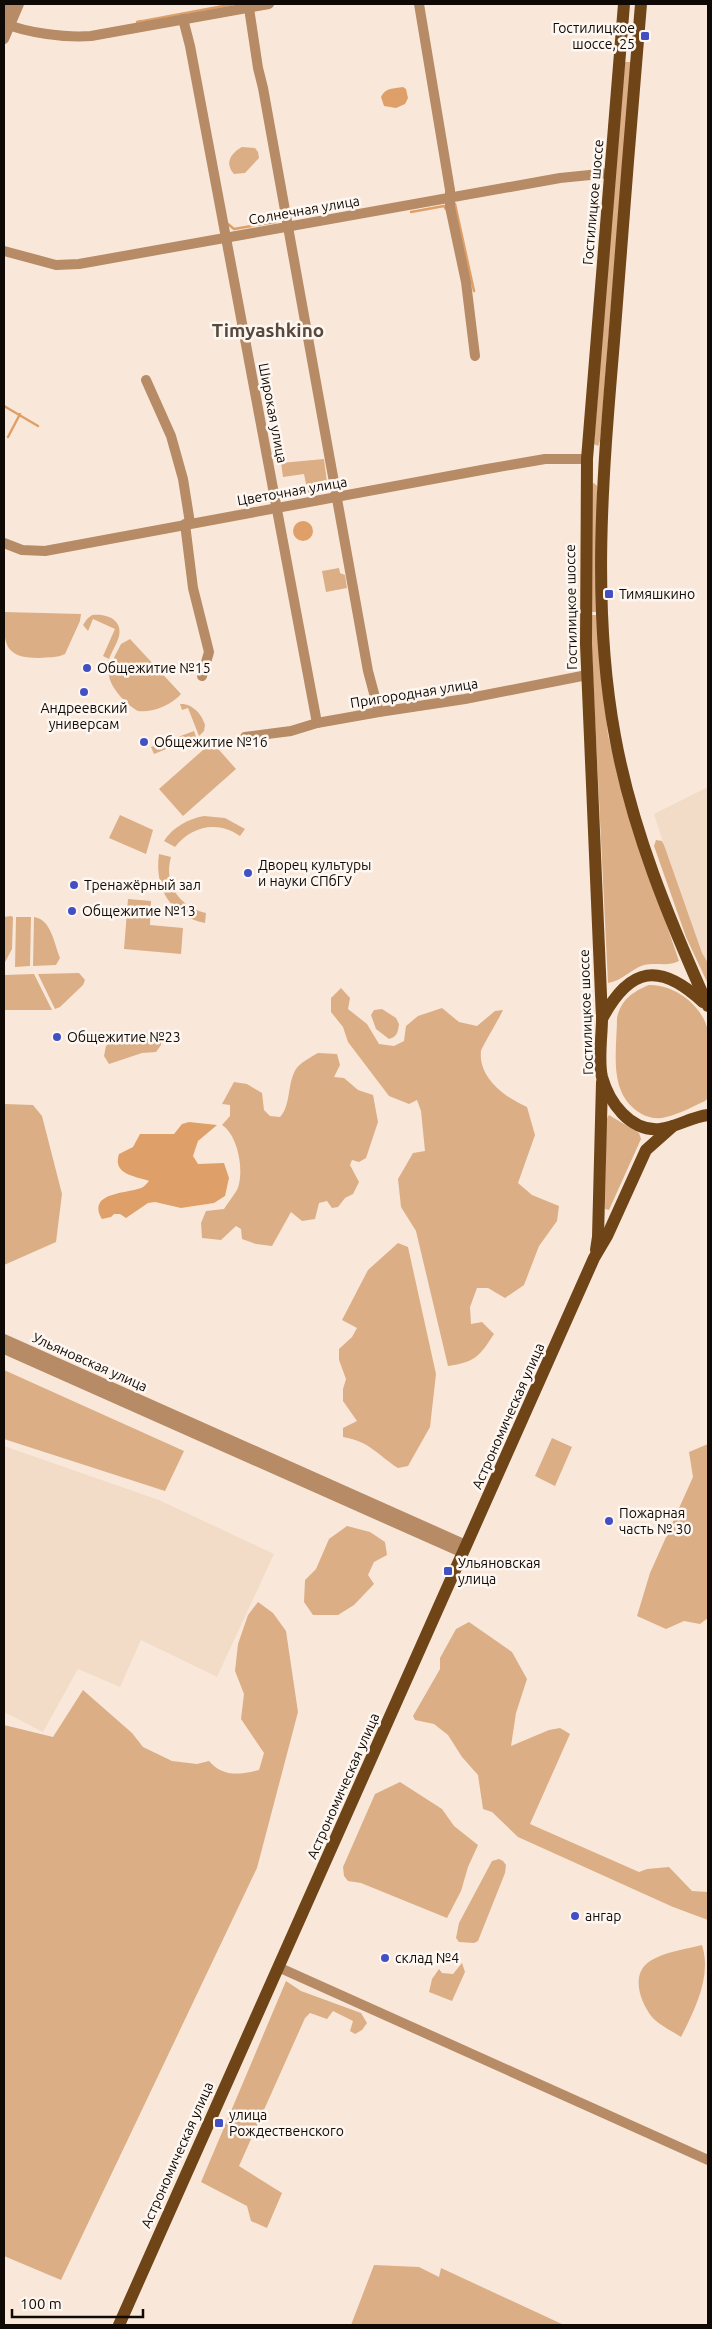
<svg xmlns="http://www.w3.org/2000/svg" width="712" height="2329" font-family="Ubuntu,sans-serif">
	<rect width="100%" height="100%" fill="#f9e8d9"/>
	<g fill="#f2dcc8">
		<path d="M708,787V970L700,958L654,814Z"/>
		<path d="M4,1446L159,1500L274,1554L217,1677L141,1640L120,1687L78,1669L43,1732L4,1712Z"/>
	</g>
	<g fill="#dbae86">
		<path d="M624,62H631L600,441L598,446L594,444Z"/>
		<path d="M242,147L255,148L258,152L259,158L245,173L234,174C224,163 231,153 242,147Z"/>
		<path d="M324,459L328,490L308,493L304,474L283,477L281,463Z"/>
		<path d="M594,483L597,486V612H590L592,484Z"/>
		<path d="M339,568L340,573L345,575L347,588L326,592L322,571Z"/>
		<path d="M4,612L81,614L80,621L65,654C57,658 48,657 39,658C3,658 4,643 4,612Z"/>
		<path d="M92,615C105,613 123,619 119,636C117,644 112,651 109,659L103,656L115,629L93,619L88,631L83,625L87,619Z"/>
		<path d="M590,615H597L608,735L624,800L679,961C668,967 657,962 644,965C631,969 622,981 608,983Z"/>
		<path d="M130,639L181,694C172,705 152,713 138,711C127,705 109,687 109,674C110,664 117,652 121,644Z"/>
		<path d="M180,704C192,703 202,714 205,725L204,731L199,736L188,708L182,710Z"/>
		<path d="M194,731L196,737L154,754L151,747Z"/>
		<path d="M212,742L236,769L183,816L159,789Z"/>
		<path d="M120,815L153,830L146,854L109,838Z"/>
		<path d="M204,816L225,818L245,829L240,836C218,820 191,826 175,847L164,841C173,827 188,819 204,816Z"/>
		<path d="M656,840L662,841L664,845L702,953L708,963V984L686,937L654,846Z"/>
		<path d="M159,854L171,857C163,884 180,907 206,913L205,923C171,916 154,888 159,854Z"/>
		<path d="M128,899L151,901L150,925L183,928L181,954L124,949Z"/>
		<path d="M11,916L13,917L12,949L4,964V917Z"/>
		<path d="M16,917H31L30,966L15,967Z"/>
		<path d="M34,917C51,919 54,943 60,958L56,965L33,966Z"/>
		<path d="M79,973L85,980L83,985L60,1007L55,1009L38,974Z"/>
		<path d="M34,974L52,1010H4V975Z"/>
		<path d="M649,985C674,984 704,1006 708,1032C712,1051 708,1078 708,1098L705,1101C692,1107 679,1114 666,1117C656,1120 645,1117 637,1111C608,1090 617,1050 617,1018C621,1000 632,992 649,985Z"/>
		<path d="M341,988L350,998L348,1009L367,1024L379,1044L394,1046L404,1041L406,1026L418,1016L442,1008L459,1022L477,1026L495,1011L503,1010C500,1017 482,1047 481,1051C478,1078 506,1098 527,1107L535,1135L518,1183L532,1195L559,1206L557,1221L539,1246L524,1285L505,1298L488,1288H477L470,1307L471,1324L482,1322L494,1334C479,1357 475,1362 448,1366L416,1231L401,1207L398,1179L413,1153L425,1151L421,1111L417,1100L409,1104L389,1096L348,1042L343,1027L331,1012V998Z"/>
		<path d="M382,1009L396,1018L399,1024C398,1032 397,1037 389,1039L376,1029L371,1015L374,1010Z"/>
		<path d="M121,1035L152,1037L161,1041V1045L156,1052L142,1053L109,1064L104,1056L106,1046Z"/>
		<path d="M318,1053L337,1054L340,1065L334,1077L344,1078L358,1090L373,1095L378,1122L366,1158L359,1162L352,1160L350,1165L359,1182L353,1194L345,1198L338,1207L332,1208L327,1201L319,1203L315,1219L302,1221L291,1212L272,1246L256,1244L242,1239L241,1229L236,1226L221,1240L202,1238L201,1223L206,1211L224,1209C228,1203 233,1196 237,1190C245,1172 238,1135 222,1125L230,1116V1105L222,1104L234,1082L247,1084L262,1093L264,1110L270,1116L280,1117C291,1106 287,1083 296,1069C300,1063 311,1057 318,1053Z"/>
		<path d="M4,1104L33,1105L42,1116L62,1194L56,1242L4,1265Z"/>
		<path d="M609,1115L639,1133L641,1139L609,1210L605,1209L606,1120Z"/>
		<path d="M398,1243L408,1247L436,1374L430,1427L408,1466L398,1468C376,1454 371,1442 343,1437V1428L357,1421L343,1401V1389L346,1379L339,1360V1349L352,1337L357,1328L342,1320L368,1270Z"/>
		<path d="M4,1370L184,1451L165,1491L4,1439Z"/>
		<path d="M552,1438L572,1447L555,1486L535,1476Z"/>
		<path d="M708,1444V1618L700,1624L684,1621L666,1629L637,1616L650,1573L693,1477L689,1452Z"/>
		<path d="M347,1526L370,1532L385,1542L387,1555L374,1562L368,1575L374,1584L354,1605L338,1615H313L304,1602L305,1580L316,1569L329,1539Z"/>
		<path d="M258,1602L273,1613L286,1631L298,1712L257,1868L61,2280L4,2256V1725L53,1737L83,1690L132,1733L143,1747L172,1761L197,1764L209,1761C223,1777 239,1775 259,1770L264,1753L241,1719L244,1694L235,1671L238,1644L248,1615Z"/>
		<path d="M469,1622L512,1652L527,1679L516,1713L511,1746L549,1730L560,1728L570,1734L530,1824L639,1872L647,1869L669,1867L692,1891L708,1892V1920L673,1907L518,1837L492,1812L483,1809L478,1775L462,1757L448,1735L434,1724L415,1720L413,1716L440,1669V1658L456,1629Z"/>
		<path d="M400,1782L442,1809L454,1826L478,1845L468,1867L461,1891L447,1918L361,1883L348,1881L344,1876L343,1867L375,1794Z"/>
		<path d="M499,1859L503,1861L506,1865L505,1873L478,1941L474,1943L459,1942L456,1938L459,1923L492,1861Z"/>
		<path d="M702,1945C712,1976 695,2009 681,2037C672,2031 659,2025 652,2017C640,2002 630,1974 650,1961C664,1952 686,1949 702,1945Z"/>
		<path d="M462,1963L465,1972L452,2001L429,1992L432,1979L439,1969L442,1973L453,1974Z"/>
		<path d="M286,1981L301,1991L361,2013L367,2023L362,2030L355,2034L350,2031L353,2021L333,2011L327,2019L310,2013L305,2018L239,2166L282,2193L267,2228L251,2221L247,2206L201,2182Z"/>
		<path d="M374,2265L419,2267L439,2277L441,2268L564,2325H351Z"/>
	</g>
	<g fill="#dea068">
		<path d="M403,87L406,89L408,98L405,104L396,108L384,106L381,97C386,87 393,89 403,87Z"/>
		<circle cx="303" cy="531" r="10"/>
		<path d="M189,1122L217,1125L198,1141L193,1156L198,1164L224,1163L229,1178L225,1196L214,1203L181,1208L155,1202L148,1203L126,1218L120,1214H114L111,1217L102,1219C86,1191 130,1194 143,1187C146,1185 147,1183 149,1181C136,1176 112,1175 119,1154L133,1147L140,1134H174L182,1124Z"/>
	</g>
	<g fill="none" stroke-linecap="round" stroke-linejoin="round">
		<g stroke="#dea068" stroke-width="2.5">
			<path d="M143,21L234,4"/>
			<path d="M137,22L141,21"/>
			<path d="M455,204L474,291"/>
			<path d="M411,212L444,206L446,209"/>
			<path d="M228,224L234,229L275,222"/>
			<path d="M4,406L38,426"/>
			<path d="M8,437L20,414"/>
		</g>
		<g stroke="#b68b65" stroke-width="10">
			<path d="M419,4L450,190V207L466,282L475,356"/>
			<path d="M249,8L258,68L263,88L368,671L379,712"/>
			<path d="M4,17L9,4"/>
			<path d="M183,19L190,46L317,723"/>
			<path d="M4,23C26,33 67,38 91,36L269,4"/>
			<path d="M4,39L19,4"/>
			<path d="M4,251L56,265L79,264L560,178L610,173"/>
			<path d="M146,380L171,436L183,479L190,523"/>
			<path d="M185,524L193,588L209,652L202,676"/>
			<path d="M4,543L22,550L45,551L487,469L545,459H587"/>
			<path d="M245,737L291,731L317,723L379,712L465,699L587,675"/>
			<path d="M4,1339L466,1545"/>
			<path d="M4,1349L463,1553"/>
			<path d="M278,1967L708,2160"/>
		</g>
		<g stroke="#6f4417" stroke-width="12">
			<path d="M624,4L587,459L586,644L602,1019C602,1035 598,1061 602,1077C609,1102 630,1132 660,1129C677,1127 691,1117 708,1115"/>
			<path d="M641,4C631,116 623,229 614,341C603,472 591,606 615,736C632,830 669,919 708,1006"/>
			<path d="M602,1019C630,966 660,962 703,1002"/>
			<path d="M596,1250L598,1237L602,1082"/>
			<path d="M119,2325L594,1258L607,1236L646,1150L673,1126"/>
		</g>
	</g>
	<g fill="#4250c4" stroke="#fef7f1" stroke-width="2">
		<rect x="640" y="31" width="10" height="10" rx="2.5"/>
		<rect x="604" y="589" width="10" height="10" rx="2.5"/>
		<circle cx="87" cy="668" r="5"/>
		<circle cx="84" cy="692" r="5"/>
		<circle cx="144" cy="742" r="5"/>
		<circle cx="248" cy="873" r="5"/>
		<circle cx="74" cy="885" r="5"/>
		<circle cx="72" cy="911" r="5"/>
		<circle cx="57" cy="1037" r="5"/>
		<circle cx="609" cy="1521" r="5"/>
		<rect x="443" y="1566" width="10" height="10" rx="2.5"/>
		<circle cx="575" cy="1916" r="5"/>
		<circle cx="385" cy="1958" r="5"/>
		<rect x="214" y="2118" width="10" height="10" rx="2.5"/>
	</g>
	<g text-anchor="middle" stroke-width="5" stroke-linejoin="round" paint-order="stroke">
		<g font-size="14" fill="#100a06" stroke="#fef7f1" text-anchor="start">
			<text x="635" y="33" text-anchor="end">Гостилицкое<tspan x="635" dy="16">шоссе, 25</tspan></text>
			<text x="619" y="599">Тимяшкино</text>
			<text x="97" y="673">Общежитие №15</text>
			<text x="84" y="713" text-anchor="middle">Андреевский<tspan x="84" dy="16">универсам</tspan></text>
			<text x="154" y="747">Общежитие №16</text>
			<text x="258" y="870">Дворец культуры<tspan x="258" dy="16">и науки СПбГУ</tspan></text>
			<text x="84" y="890">Тренажёрный зал</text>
			<text x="82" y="916">Общежитие №13</text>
			<text x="67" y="1042">Общежитие №23</text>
			<text x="619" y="1518">Пожарная<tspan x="619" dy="16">часть № 30</tspan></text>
			<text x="458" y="1568">Ульяновская<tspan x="458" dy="16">улица</tspan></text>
			<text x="585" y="1921">ангар</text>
			<text x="395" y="1963">склад №4</text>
			<text x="229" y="2120">улица<tspan x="229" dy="16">Рождественского</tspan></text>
		</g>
		<g font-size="14" fill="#100a06" stroke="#fef7f1">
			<text transform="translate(593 202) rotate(-85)" y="5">Гостилицкое шоссе</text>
			<text transform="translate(304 210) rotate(-10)" y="5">Солнечная улица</text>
			<text transform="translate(273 413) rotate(79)" y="5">Широкая улица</text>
			<text transform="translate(292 491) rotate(-10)" y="5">Цветочная улица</text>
			<text transform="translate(571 607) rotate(-91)" y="5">Гостилицкое шоссе</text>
			<text transform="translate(414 693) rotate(-9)" y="5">Пригородная улица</text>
			<text transform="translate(586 1012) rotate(-92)" y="5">Гостилицкое шоссе</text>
			<text transform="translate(90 1362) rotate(24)" y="5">Ульяновская улица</text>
			<text transform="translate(508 1416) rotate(-66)" y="5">Астрономическая улица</text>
			<text transform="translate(343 1786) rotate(-66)" y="5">Астрономическая улица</text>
			<text transform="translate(177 2155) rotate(-66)" y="5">Астрономическая улица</text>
		</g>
		<g font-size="19" font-weight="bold" fill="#57493d" stroke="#fef7f1">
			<text x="268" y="337">Timyashkino</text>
		</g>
	</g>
	<rect width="712" height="2329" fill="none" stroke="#100a06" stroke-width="10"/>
	<path d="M12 2309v8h131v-8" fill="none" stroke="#100a06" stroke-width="2.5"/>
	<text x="20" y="2309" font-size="15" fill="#100a06" stroke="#fef7f1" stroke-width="4" paint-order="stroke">100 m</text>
</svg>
